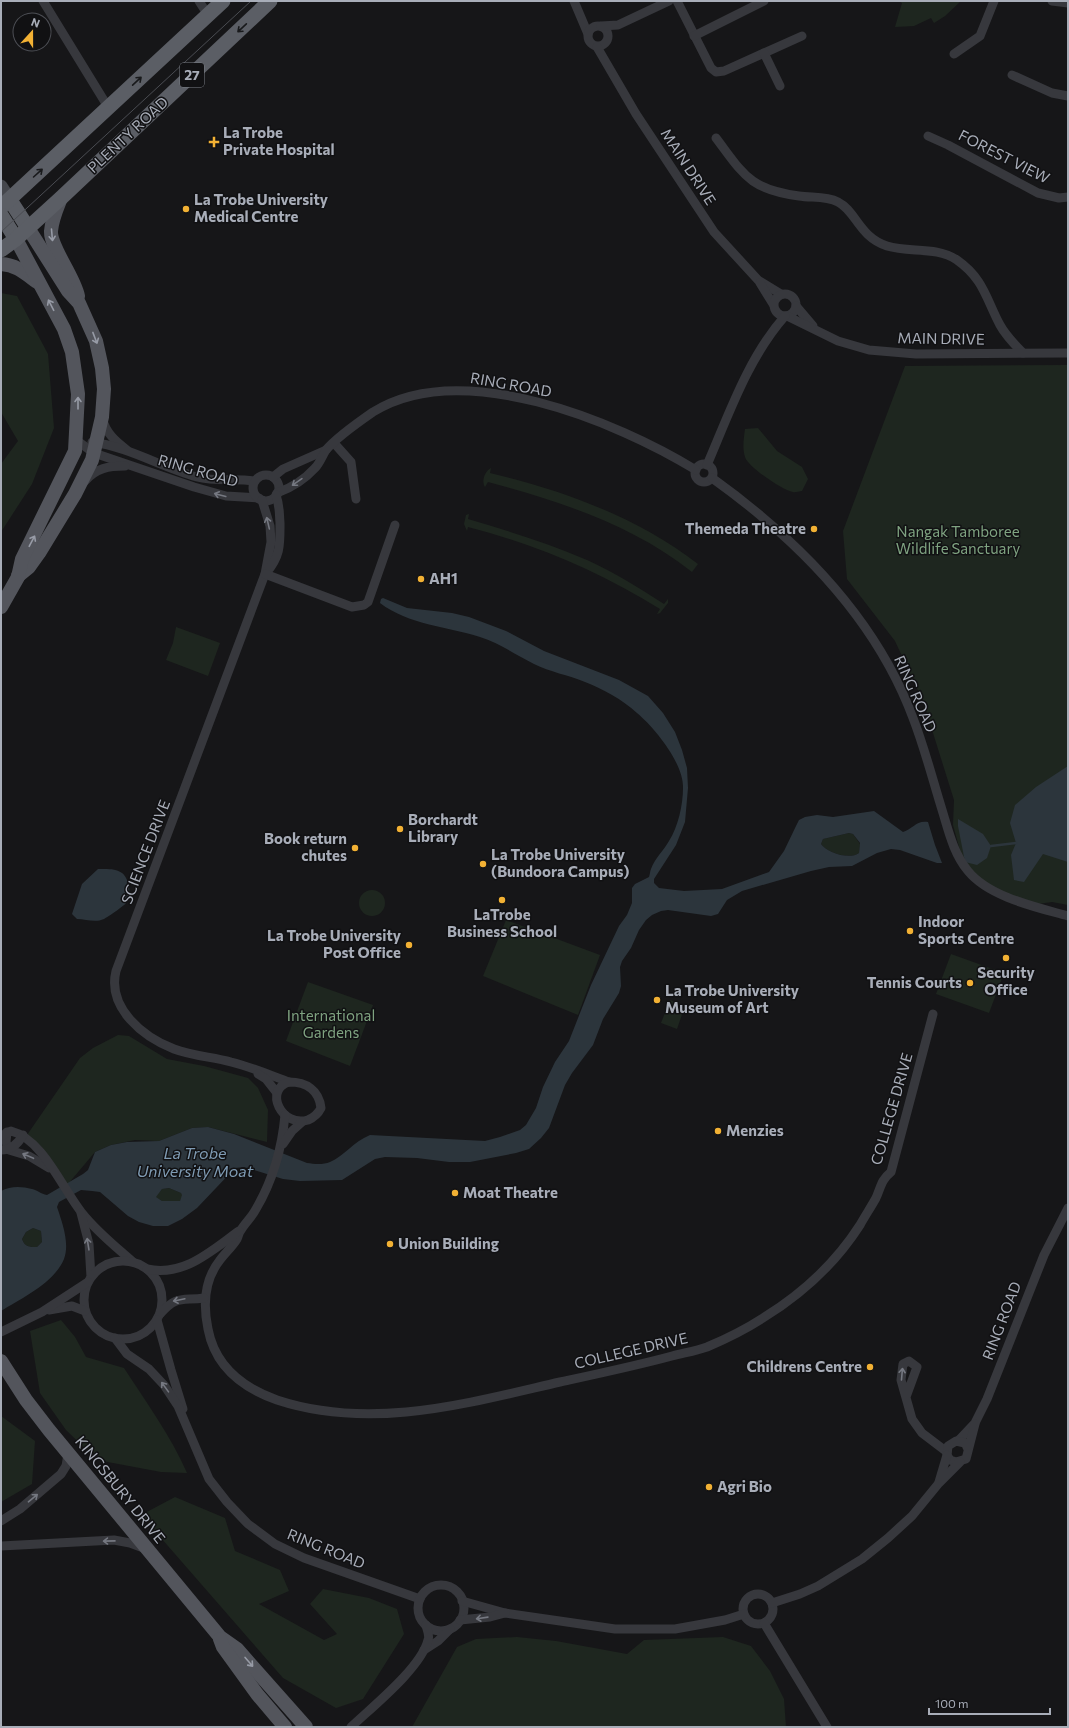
<svg xmlns="http://www.w3.org/2000/svg" width="1069" height="1728" font-family="Commissioner,sans-serif">
	<rect width="100%" height="100%" fill="#161618"/>
	<g fill="#1e261f">
		<path d="M899,1H961L945,16L934,23L931,18L914,26L895,27L902,3Z"/>
		<path d="M1,293L17,296L48,354L54,428L32,484L1,532V464L18,441L1,412Z"/>
		<path d="M1068,365V905L1052,902L1024,906L976,879L961,854L953,825L954,800L923,701L895,641L847,579L843,531L905,366Z"/>
		<path d="M758,428L777,451L802,467L808,479L802,491C799,491 795,493 793,492C782,490 748,467 745,457C742,448 744,437 745,429Z"/>
		<path d="M491,468L490,473C563,490 639,518 698,564L692,572C633,525 559,501 488,482L485,487C481,481 485,471 491,468Z"/>
		<path d="M469,514L468,519C508,531 548,543 587,560C614,572 639,588 664,604L668,599V603L660,613L657,614L660,609C601,572 535,544 468,527L467,531L464,524L466,515Z"/>
		<path d="M176,627L220,643L208,676L166,660L173,643Z"/>
		<path d="M849,833L853,834L860,844L859,853C850,860 827,853 821,844L823,839Z"/>
		<circle cx="372" cy="903" r="13"/>
		<path d="M506,920L600,955L578,1015L483,976Z"/>
		<path d="M951,954L1004,973L989,1013L936,994Z"/>
		<path d="M308,982L373,1005L350,1066L286,1041Z"/>
		<path d="M670,1000L685,1006L677,1029L661,1023Z"/>
		<path d="M118,1035L129,1036L167,1059L204,1066L248,1078L258,1088L268,1110L267,1142L208,1127L192,1128L159,1141L135,1140L111,1145L95,1152L68,1184L27,1135L80,1058L93,1048Z"/>
		<path d="M169,1188L181,1193L183,1195L180,1201H162L155,1197L162,1189Z"/>
		<path d="M33,1228L41,1231L42,1242L37,1247C29,1247 25,1247 22,1239L26,1232Z"/>
		<path d="M61,1320L75,1337L86,1357L124,1368C146,1402 171,1436 187,1473L161,1472L97,1460L66,1430L40,1393L30,1331Z"/>
		<path d="M1,1416L35,1441L32,1484L1,1502Z"/>
		<path d="M175,1497L225,1518L235,1551L280,1570L289,1591L259,1604L324,1640L337,1634L310,1604L323,1589L369,1598L397,1609L404,1634L363,1699L336,1708L283,1678L141,1515Z"/>
		<path d="M517,1637L556,1641L627,1654L644,1640L723,1637L751,1646L770,1671L784,1699L786,1727H412L457,1647L476,1639Z"/>
	</g>
	<g fill="#2c353c" fill-rule="evenodd">
		<path d="M383,598L407,608L452,613L469,617L506,631L544,651L619,680L648,696L663,713L675,732L682,750L687,768L688,788L685,822L676,845L654,879V883L659,888L684,891L722,889L769,872L784,851L796,826L799,820L805,817L817,815L833,817L874,811L903,832C913,829 916,820 928,822L935,845L942,863H937L900,850L891,849L877,853L852,866L829,867L811,871L742,891L727,900L718,914L711,916L668,910L661,911L652,915L646,920L639,930L631,948L622,961L620,967L621,986L619,993L603,1019L593,1045L572,1073L565,1085L549,1128L541,1138L529,1149L516,1153L470,1162H449L417,1158L385,1157L375,1159L342,1180L300,1181L283,1179L244,1167L235,1168L197,1208L182,1219L168,1226H153L139,1222L128,1216L100,1192L92,1191L81,1190L59,1202L57,1207C62,1222 70,1243 64,1259C54,1283 22,1298 1,1311V1191C10,1186 21,1186 32,1189C37,1190 41,1194 47,1195L83,1174L88,1170L95,1152L111,1145L127,1142L159,1141L192,1128L208,1127L234,1134L307,1163C314,1164 323,1165 330,1162C344,1156 353,1142 370,1135L485,1141L500,1137L520,1130L526,1125L536,1108L543,1087L555,1062L569,1041L591,985L619,926L627,915L632,903V888L635,884L649,877C650,874 650,871 651,869C655,858 664,850 669,841C678,827 683,805 683,788C684,764 655,728 637,713C623,700 603,689 585,682C568,675 550,672 534,664C516,655 499,643 480,637C446,626 409,625 380,603L381,599ZM849,833L853,834L860,843L859,853C850,860 827,853 821,844L823,839ZM169,1188L181,1193L182,1195L180,1201H162L156,1197L162,1189ZM33,1228L41,1231L42,1242L37,1247C29,1247 25,1247 22,1239L26,1232Z"/>
		<path d="M1068,766V862L1043,854L1024,882L1014,880L1011,855L1016,843L1010,823L1015,805L1036,787Z"/>
		<path d="M958,819L983,834L991,846L987,858L977,865L965,862L958,826Z"/>
		<path d="M98,869C105,869 116,868 122,873C129,878 132,895 127,902C124,906 108,917 104,919C95,923 86,919 77,919L72,914L82,884Z"/>
	</g>
	<g fill="none" stroke-linecap="round" stroke-linejoin="round">
		<path stroke="#2c353c" stroke-width="2.5" d="M991,846L1016,843"/>
		<g stroke="#37383d" stroke-width="9">
			<path d="M43,1L108,107"/>
			<path d="M199,1L208,15"/>
			<path d="M574,1L588,34"/>
			<path d="M677,1L711,68L716,72L724,71L802,36"/>
			<path d="M1052,1L1068,3"/>
			<circle cx="598" cy="36" r="10"/>
			<path d="M601,26L618,25L669,1"/>
			<path d="M694,36L764,1"/>
			<path d="M597,47L636,114L714,232L758,280L781,294"/>
			<path d="M764,53L780,86"/>
			<path d="M954,54L980,36L994,1"/>
			<path d="M1012,75L1052,93L1068,96"/>
			<path d="M928,136L948,145L1038,193L1059,198L1068,197"/>
			<path d="M716,138C744,175 749,189 799,196C812,198 826,196 838,202C856,211 859,237 887,246C910,253 936,246 957,260C984,279 986,299 1000,325C1006,336 1015,345 1023,353"/>
			<path d="M760,283L773,304"/>
			<circle cx="785" cy="305" r="11"/>
			<path d="M796,306L813,326"/>
			<path d="M787,316L838,341L869,350L916,354L1068,353"/>
			<path d="M102,418C106,433 115,441 127,450"/>
			<path d="M76,440L94,453L194,487L226,496L259,498"/>
			<path d="M92,442C129,447 161,467 197,477C216,482 235,478 254,481"/>
			<path d="M334,443L351,462L356,499"/>
			<circle cx="704" cy="473" r="9"/>
			<path d="M707,465C729,414 748,358 785,316"/>
			<circle cx="266" cy="488" r="13"/>
			<path d="M273,477L283,469L326,450"/>
			<path d="M712,478C797,539 876,618 913,718C925,749 933,781 943,813C949,833 954,854 968,871C989,897 1036,907 1068,916"/>
			<path d="M85,481C96,468 109,466 125,466"/>
			<path d="M277,493C291,488 305,479 315,468C320,463 322,456 326,450C336,438 360,421 373,412C461,357 616,421 696,470"/>
			<path d="M262,500L270,526L271,542L265,574L116,971C107,1008 143,1037 174,1049C193,1056 213,1057 231,1062C251,1067 270,1075 289,1082"/>
			<path d="M266,573C281,556 280,544 280,523C279,511 280,507 276,495"/>
			<path d="M265,574L352,607L364,605L368,602L395,525"/>
			<path d="M258,1074L266,1079L277,1093"/>
			<path d="M289,1082C306,1082 319,1090 321,1108C318,1114 315,1117 308,1120C282,1128 263,1090 289,1082Z"/>
			<path d="M285,1115C282,1148 273,1180 256,1209C252,1217 245,1223 241,1230C238,1234 239,1235 237,1239C232,1247 225,1253 220,1260C204,1280 203,1305 208,1329C215,1366 243,1388 277,1400C371,1431 468,1403 560,1382C597,1374 635,1366 672,1356C683,1353 696,1351 707,1347C726,1339 746,1329 763,1318C802,1294 835,1264 860,1225C865,1216 871,1207 876,1198C881,1187 881,1180 891,1172L933,1014"/>
			<path d="M7,1132L6,1142L9,1150L29,1156L49,1168"/>
			<path d="M1,1136L11,1131C43,1139 63,1190 82,1213C97,1232 115,1246 133,1262"/>
			<path d="M283,1144L292,1131L302,1122"/>
			<path d="M1,1150C11,1150 18,1144 23,1135"/>
			<path d="M81,1213L89,1244L91,1277"/>
			<circle cx="123" cy="1300" r="39"/>
			<path d="M147,1269C184,1277 211,1251 239,1231"/>
			<path d="M49,1310L72,1306L85,1311"/>
			<path d="M160,1314C177,1295 181,1301 204,1298"/>
			<path d="M157,1320L171,1370L183,1409"/>
			<path d="M1,1332L42,1312L88,1282"/>
			<path d="M115,1338L127,1354L149,1369L164,1385L178,1406L209,1479L227,1502L248,1524L275,1544L304,1558L420,1599"/>
			<path d="M906,1397L917,1367L909,1361L903,1364L901,1380L912,1419L922,1433L947,1452"/>
			<path d="M958,1441L975,1423L987,1399L1044,1255L1068,1208"/>
			<path d="M968,1449L965,1443L956,1441L948,1446L947,1455L950,1460L956,1462L966,1459L975,1424"/>
			<path d="M939,1482L947,1455"/>
			<path d="M1,1521L20,1509L61,1474L66,1466L68,1454"/>
			<path d="M1,1546L114,1540L130,1543L146,1549"/>
			<circle cx="441" cy="1608" r="23"/>
			<circle cx="758" cy="1609" r="15"/>
			<path d="M462,1601L505,1613L615,1629H675L725,1620L744,1614"/>
			<path d="M772,1603L800,1594L818,1586L862,1559L888,1538L912,1516L939,1483L960,1462"/>
			<path d="M460,1620L490,1617L505,1613"/>
			<path d="M764,1623L827,1727"/>
			<path d="M424,1650L438,1641L450,1629"/>
			<path d="M351,1727C372,1707 421,1668 428,1640C430,1636 427,1630 426,1625"/>
		</g>
		<path stroke="#45474d" stroke-width="13" d="M1,186L10,200"/>
		<g stroke="#53555c" stroke-width="14">
			<path d="M61,198C57,208 52,219 51,231C50,247 74,276 78,296"/>
			<path d="M1,264C17,265 25,273 37,282"/>
			<path d="M18,576L29,567L39,553L75,494L92,460L102,417L104,389L102,368L96,341L79,303L68,291L28,228"/>
			<path d="M1,607L18,577L22,559L75,451L78,394L72,352L64,329L16,239"/>
			<path d="M1,1361L26,1400L49,1430L220,1637L237,1649L306,1727"/>
			<path d="M220,1639L223,1647L257,1694L285,1727"/>
		</g>
		<g stroke="#5b5e65" stroke-width="15">
			<path d="M10,200L28,228"/>
			<path d="M1,207L223,1"/>
			<path d="M1,215L16,239"/>
			<path d="M1,250L16,239L61,198L270,1"/>
		</g>
		<path stroke="#4a4c52" stroke-width="1" d="M1,232L251,1"/>
	</g>
	<defs><path id="oneway-shaft" d="M-6 0H5M1.5-3L5.5 0L1.5 3" fill="none" stroke-width="1.6" stroke-linecap="round" stroke-linejoin="round"/></defs>
	<g stroke="#18191b">
		<use href="#oneway-shaft" transform="translate(242 28) rotate(137)"/>
		<use href="#oneway-shaft" transform="translate(137 81) rotate(-43)"/>
		<use href="#oneway-shaft" transform="translate(38 173) rotate(-42)"/>
	</g>
	<g stroke="#979ba6">
		<use href="#oneway-shaft" transform="translate(52 235) rotate(85)"/>
		<use href="#oneway-shaft" transform="translate(51 305) rotate(-117)"/>
		<use href="#oneway-shaft" transform="translate(95 338) rotate(69)"/>
		<use href="#oneway-shaft" transform="translate(78 403) rotate(-90)"/>
		<use href="#oneway-shaft" transform="translate(32 541) rotate(-62)"/>
		<use href="#oneway-shaft" transform="translate(249 1662) rotate(49)"/>
	</g>
	<g stroke="#757881">
		<use href="#oneway-shaft" transform="translate(297 482) rotate(145)"/>
		<use href="#oneway-shaft" transform="translate(220 495) rotate(-165)"/>
		<use href="#oneway-shaft" transform="translate(268 523) rotate(-103)"/>
		<use href="#oneway-shaft" transform="translate(28 1156) rotate(-157)"/>
		<use href="#oneway-shaft" transform="translate(88 1244) rotate(-99)"/>
		<use href="#oneway-shaft" transform="translate(179 1300) rotate(168)"/>
		<use href="#oneway-shaft" transform="translate(902 1374) rotate(-85)"/>
		<use href="#oneway-shaft" transform="translate(165 1387) rotate(-126)"/>
		<use href="#oneway-shaft" transform="translate(33 1498) rotate(-40)"/>
		<use href="#oneway-shaft" transform="translate(109 1541) rotate(179)"/>
		<use href="#oneway-shaft" transform="translate(482 1618) rotate(172)"/>
	</g>
	<g fill="#f2b134" stroke="#111113" stroke-width="1.5">
		<path d="M212 136h4v4h4v4h-4v4h-4v-4h-4v-4h4z"/>
		<circle cx="186" cy="209" r="4"/>
		<circle cx="814" cy="529" r="4"/>
		<circle cx="421" cy="579" r="4"/>
		<circle cx="400" cy="829" r="4"/>
		<circle cx="355" cy="848" r="4"/>
		<circle cx="483" cy="864" r="4"/>
		<circle cx="502" cy="900" r="4"/>
		<circle cx="910" cy="931" r="4"/>
		<circle cx="409" cy="945" r="4"/>
		<circle cx="1006" cy="958" r="4"/>
		<circle cx="970" cy="983" r="4"/>
		<circle cx="657" cy="1000" r="4"/>
		<circle cx="718" cy="1131" r="4"/>
		<circle cx="455" cy="1193" r="4"/>
		<circle cx="390" cy="1244" r="4"/>
		<circle cx="870" cy="1367" r="4"/>
		<circle cx="709" cy="1487" r="4"/>
	</g>
	<g text-anchor="middle" stroke-width="3" stroke-linejoin="round" paint-order="stroke">
		<rect fill="#111113" stroke="#7b7e86" stroke-width="1" x="180" y="63" width="24" height="24" rx="3"/>
		<g font-size="14" font-weight="bold" fill="#a8adb8">
			<text x="192" y="80">27</text>
		</g>
		<g font-size="15" font-weight="bold" fill="#a8adb8" stroke="#111113" text-anchor="start">
			<text x="223" y="138">La Trobe<tspan x="223" dy="17">Private Hospital</tspan></text>
			<text x="194" y="205">La Trobe University<tspan x="194" dy="17">Medical Centre</tspan></text>
			<text x="806" y="534" text-anchor="end">Themeda Theatre</text>
			<text x="429" y="584">AH1</text>
			<text x="408" y="825">Borchardt<tspan x="408" dy="17">Library</tspan></text>
			<text x="347" y="844" text-anchor="end">Book return<tspan x="347" dy="17">chutes</tspan></text>
			<text x="491" y="860">La Trobe University<tspan x="491" dy="17">(Bundoora Campus)</tspan></text>
			<text x="502" y="920" text-anchor="middle">LaTrobe<tspan x="502" dy="17">Business School</tspan></text>
			<text x="918" y="927">Indoor<tspan x="918" dy="17">Sports Centre</tspan></text>
			<text x="401" y="941" text-anchor="end">La Trobe University<tspan x="401" dy="17">Post Office</tspan></text>
			<text x="1006" y="978" text-anchor="middle">Security<tspan x="1006" dy="17">Office</tspan></text>
			<text x="962" y="988" text-anchor="end">Tennis Courts</text>
			<text x="665" y="996">La Trobe University<tspan x="665" dy="17">Museum of Art</tspan></text>
			<text x="726" y="1136">Menzies</text>
			<text x="463" y="1198">Moat Theatre</text>
			<text x="398" y="1249">Union Building</text>
			<text x="862" y="1372" text-anchor="end">Childrens Centre</text>
			<text x="717" y="1492">Agri Bio</text>
		</g>
		<g font-size="15" fill="#a8adb8" stroke="#111113">
			<text transform="translate(128 135) rotate(-43)" y="5">PLENTY ROAD</text>
			<text transform="translate(1004 157) rotate(27)" y="5">FOREST VIEW</text>
			<text transform="translate(688 167) rotate(57)" y="5">MAIN DRIVE</text>
			<text transform="translate(941 339) rotate(1)" y="5">MAIN DRIVE</text>
			<text transform="translate(511 385) rotate(10)" y="5">RING ROAD</text>
			<text transform="translate(198 471) rotate(16)" y="5">RING ROAD</text>
			<text transform="translate(915 694) rotate(66)" y="5">RING ROAD</text>
			<text transform="translate(146 852) rotate(-69)" y="5">SCIENCE DRIVE</text>
			<text transform="translate(892 1109) rotate(-74)" y="5">COLLEGE DRIVE</text>
			<text transform="translate(1002 1321) rotate(-69)" y="5">RING ROAD</text>
			<text transform="translate(631 1351) rotate(-13)" y="5">COLLEGE DRIVE</text>
			<text transform="translate(120 1490) rotate(51)" y="5">KINGSBURY DRIVE</text>
			<text transform="translate(326 1549) rotate(22)" y="5">RING ROAD</text>
		</g>
		<g font-size="15" fill="#7fa381" stroke="#111113">
			<text x="958" y="537">Nangak Tamboree<tspan x="958" dy="17">Wildlife Sanctuary</tspan></text>
			<text x="331" y="1021">International<tspan x="331" dy="17">Gardens</tspan></text>
		</g>
		<g font-size="16" font-style="italic" fill="#7f9bb3" stroke="#111113">
			<text x="195" y="1159">La Trobe<tspan x="195" dy="18">University Moat</tspan></text>
		</g>
	</g>
	<rect width="1069" height="1728" fill="none" stroke="#a8adb8" stroke-width="4"/>
	<g transform="translate(32 32) rotate(21)"><circle r="19" fill="#111113" stroke="#4d4f55"/>
	<path d="M0-3L7 15L0 10L-7 15Z" fill="#f2b134"/>
	<text y="-6" font-size="11" font-weight="bold" text-anchor="middle" fill="#a8adb8">N</text>
	</g>
	<path d="M929 1708v6h121v-6" fill="none" stroke="#a8adb8" stroke-width="2"/>
	<text x="935" y="1708" font-size="12" fill="#a8adb8" stroke="#111113" stroke-width="3" paint-order="stroke">100 m</text>
</svg>
